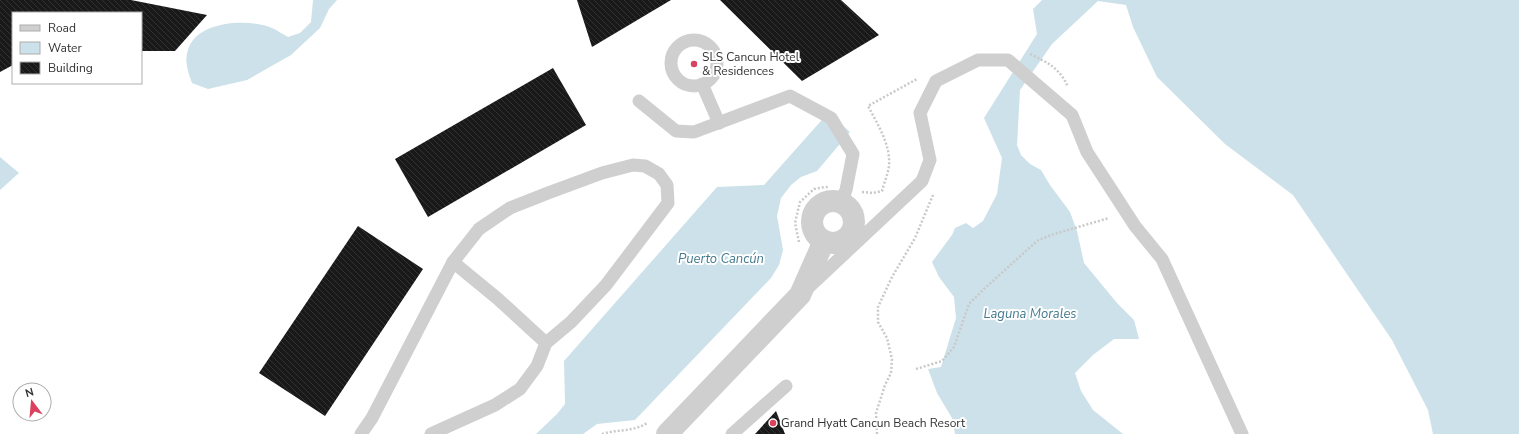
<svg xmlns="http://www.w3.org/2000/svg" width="1519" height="434" font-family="'Nunito Sans',sans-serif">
	<defs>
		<pattern id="building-back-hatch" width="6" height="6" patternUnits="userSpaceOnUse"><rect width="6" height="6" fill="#191919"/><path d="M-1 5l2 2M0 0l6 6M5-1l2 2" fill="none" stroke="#323232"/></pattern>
	</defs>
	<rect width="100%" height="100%" fill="#fff"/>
	<g fill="#cce1e9">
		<path d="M313,0H337L329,9L320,28L291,55L247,80L208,89L192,83C188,72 184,62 188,50C196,21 248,18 272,28C277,30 282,34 288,37L300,33L311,22Z"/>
		<path d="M1042,0H1519V434H1433L1428,410L1392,340L1293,195L1225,144L1157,77L1133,27L1126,5L1098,1L1052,44L1020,90L1017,145L1021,155L1030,164L1041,170L1050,185L1070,212L1077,231L1084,263L1117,303L1134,320L1139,339H1114L1093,355L1075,373L1081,391L1093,410L1123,434H955L952,418L937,393L928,369L941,367L956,318L954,297L939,277L932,262L952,235L955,228L966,223L973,228L983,221L997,194L1002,158L984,118L1037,34L1033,9Z"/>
		<path d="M828,113L850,132L817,171L801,177L791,185L781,198L777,216L783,250L779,265L771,278L635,420L597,424L583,434H536L557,414L565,404L564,361L717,187L764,185Z"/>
		<path d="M0,157L19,173L0,190Z"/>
	</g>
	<g fill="url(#building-back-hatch)">
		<path d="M0,0H131L207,15L175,51H141V13H13V65L0,72Z"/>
		<path d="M577,0H671L592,47Z"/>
		<path d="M720,0H841L879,35L802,81Z"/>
		<path d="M553,68L586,125L428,217L395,159Z"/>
		<path d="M358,226L423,269L325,416L259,373Z"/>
		<path d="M776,411L785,434H755Z"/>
	</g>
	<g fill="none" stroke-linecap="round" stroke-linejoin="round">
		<g stroke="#c9c9c9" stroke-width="2.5" stroke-dasharray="2 2" stroke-linecap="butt">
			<path d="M1030,54C1048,63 1059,67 1068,87"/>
			<path d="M862,192L873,193L882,191C884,183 888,174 889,166C891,145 877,123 868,106L917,79"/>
			<path d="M799,242L795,223L800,202L814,189L825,187H829"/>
			<path d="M916,369L942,361L954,347L969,304L984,289L1037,241L1051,235L1109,218"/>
			<path d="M602,434C617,429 634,432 647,423"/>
			<path d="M877,434L876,413L885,385L891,373L892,359L887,338L878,322V307L892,277L915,238L933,195"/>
		</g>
		<g stroke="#cfcfcf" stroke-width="13">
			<circle cx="694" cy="63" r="23"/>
			<path d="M702,84L719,123"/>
			<path d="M639,101L676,131L694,132L790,96L831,118L853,154L846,190L841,202"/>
			<path d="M453,262L498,299L546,343"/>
			<path d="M809,287L922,181L930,160L920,113L936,81L978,60H1008L1072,115L1087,152L1135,226L1162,259L1242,434"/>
			<path d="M361,434L372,418L453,262L479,229L510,208L548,193L602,173L633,165L645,166L659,174L667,185L668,203L606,285L571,322L546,343L537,366L520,389L495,405L431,434"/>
			<path d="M732,434L786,386"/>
		</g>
		<g stroke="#cfcfcf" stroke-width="22">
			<circle cx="833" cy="222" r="21"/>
			<path d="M667,434L800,295L824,241"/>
		</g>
	</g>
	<g fill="#da425f" stroke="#fff" stroke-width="1.5">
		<circle cx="694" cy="64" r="4"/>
		<circle cx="773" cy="423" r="4"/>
	</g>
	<g text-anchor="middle" stroke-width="4" stroke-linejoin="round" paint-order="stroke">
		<g font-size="12" fill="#323232" stroke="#fff" text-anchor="start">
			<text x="702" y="61">SLS Cancun Hotel<tspan x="702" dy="14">&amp; Residences</tspan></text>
			<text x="781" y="427">Grand Hyatt Cancun Beach Resort</text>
		</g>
		<g font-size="13" font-style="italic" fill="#447b8f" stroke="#fff">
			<text x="721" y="263">Puerto Cancún</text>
			<text x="1030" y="318">Laguna Morales</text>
		</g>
	</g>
	<rect x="12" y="12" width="130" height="72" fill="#ffffff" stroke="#adadad"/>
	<rect x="20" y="25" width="20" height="6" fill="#cfcfcf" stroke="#adadad"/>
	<text x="48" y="32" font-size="12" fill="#323232">Road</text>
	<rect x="20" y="42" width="20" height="12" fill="#cce1e9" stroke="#adadad"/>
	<text x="48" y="52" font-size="12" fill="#323232">Water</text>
	<rect x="20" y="62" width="20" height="12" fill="url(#building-back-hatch)" stroke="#adadad"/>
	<text x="48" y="72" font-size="12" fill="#323232">Building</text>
	<g transform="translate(32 402) rotate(344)"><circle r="19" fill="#ffffff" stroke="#adadad"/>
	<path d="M0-3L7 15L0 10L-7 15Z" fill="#da425f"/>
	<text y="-6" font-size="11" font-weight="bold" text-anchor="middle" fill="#323232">N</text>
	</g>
</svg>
